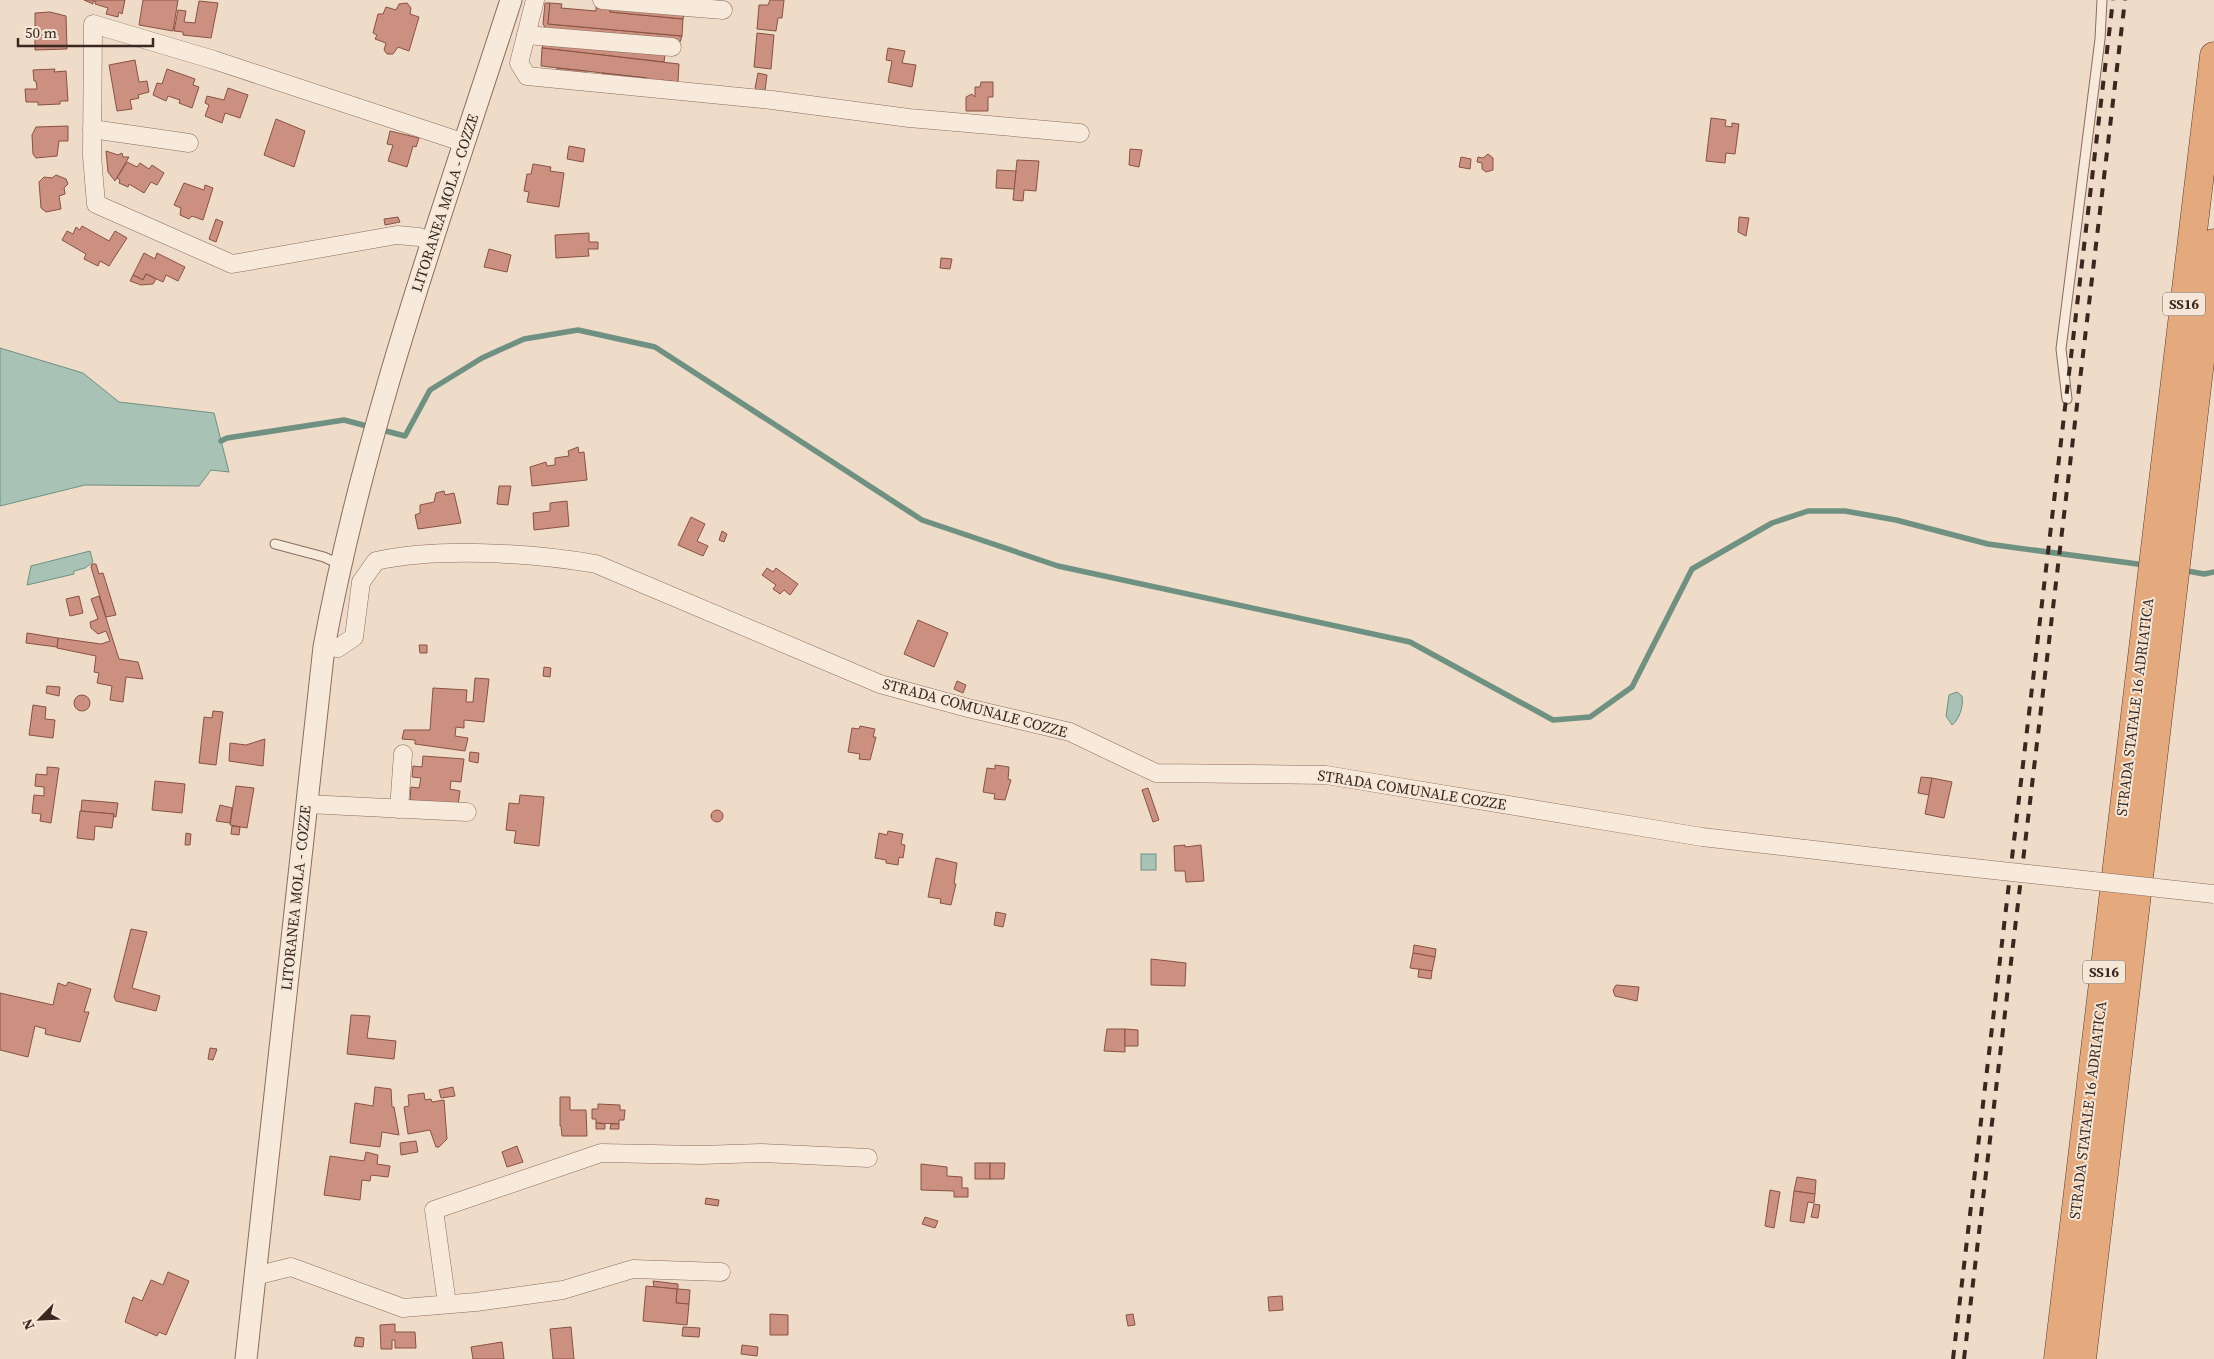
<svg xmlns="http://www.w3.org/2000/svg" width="2214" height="1359" font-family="'Source Serif 4',serif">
	<rect width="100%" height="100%" fill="#eedbc8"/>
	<g fill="#a9c2b6" stroke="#6f9182">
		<path d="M0,348L83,373L119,402L214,413L229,472L211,470L199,486L85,485L0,506Z"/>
		<path d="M90,551L93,562L85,568L74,571V574L27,585L31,566Z"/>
		<path d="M1957,692L1962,696C1964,706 1959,720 1952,725L1946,716L1949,695Z"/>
		<rect x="1141" y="854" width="15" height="16"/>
	</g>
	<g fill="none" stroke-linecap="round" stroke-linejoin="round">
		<g stroke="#6f9182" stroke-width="5.5">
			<path d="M221,441L227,438L344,420L405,436L430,390L482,358L524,339L578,330L655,347L922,520L1058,566L1410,642L1553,720L1590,717L1632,687L1692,569L1772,523L1808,511H1845L1896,520L1988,544L2145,565"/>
			<path d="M2182,570L2204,574L2214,572"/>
		</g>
	</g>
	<g fill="#cb907f" stroke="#895243">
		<path d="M125,0L122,14L119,12L118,17L106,14L108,8L95,4L96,2L93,1V4L84,0Z"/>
		<path d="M143,0H178L173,31L139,25Z"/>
		<path d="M770,0H784L782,18H778L776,31L757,29L759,5H768Z"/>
		<path d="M199,1L218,3L211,38L183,35V32L174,31L178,10L186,11L184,22L195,23Z"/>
		<path d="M407,3L411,8L410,14L419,17L409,51L398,47L393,54H387L384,50L386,43L375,39L377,35L373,33L378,14H383L386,7L396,10L399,4Z"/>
		<path d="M545,3H550L548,24L682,36L680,42L546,29L543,24Z"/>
		<path d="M550,3L562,4L561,8L596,11V7L610,8V12L683,19L682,36L548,24Z"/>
		<path d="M610,8L684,15L683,19L610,12Z"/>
		<path d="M50,12L66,16L67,49L35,50V13Z"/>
		<path d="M757,33L774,35L771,69L754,67Z"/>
		<path d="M544,42L665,55L664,62L542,48Z"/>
		<path d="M542,48L679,64L678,82L662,80L661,83L647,82V78L541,66Z"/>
		<path d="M888,48L905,51L902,63L916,65L912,87L888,82L892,61L886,60Z"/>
		<path d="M135,60L139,82L147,81L149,92L138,95L139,98L130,100L132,109L117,111L109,65Z"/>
		<path d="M557,68L586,71V75L557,72Z"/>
		<path d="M55,69L54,72L66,71L68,101H60V104L38,105V102H26L25,89H37L36,81H34L33,70Z"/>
		<path d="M167,69L195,79L193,85L199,87L192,108L179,103L180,100L168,96L166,101L153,95L157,83L162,84Z"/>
		<path d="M602,73L647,78V82L602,77Z"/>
		<path d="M758,73L767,75L765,91L758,92L755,88Z"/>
		<path d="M981,82H993V97H988V111H966V97L972,94L975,97V87H980Z"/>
		<path d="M228,88L248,95L240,118L225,113L222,123L205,116L209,105L205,103L207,96L224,100Z"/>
		<path d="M1711,118L1726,120L1725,126L1732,127V123L1739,124L1735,154L1726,153L1725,163L1706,161Z"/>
		<path d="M276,119L305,131L294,167L264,155Z"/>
		<path d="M68,126V141H59L57,156L36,158L33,154L32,135L36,127Z"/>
		<path d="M390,131L419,138L416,147L413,146L407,167L388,161L393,145L387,144Z"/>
		<path d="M569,146L585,149L583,162L567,159Z"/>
		<path d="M1130,149L1142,150L1139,167L1129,165Z"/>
		<path d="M106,151L118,155L122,153L123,157H129L115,181L108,172Z"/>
		<path d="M1488,154L1493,158V170L1486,172L1482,169V163L1477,162L1478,157L1483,158Z"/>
		<path d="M1461,157L1471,159L1470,169L1459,167Z"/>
		<path d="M1017,160L1039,161L1036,191L1024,190L1023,201L1013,200Z"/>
		<path d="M127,162L137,167L140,163L149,169L152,165L164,173L157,185L151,182L144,193L129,184L128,187L119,183L120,180L117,178Z"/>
		<path d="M533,164L551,167L550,171L564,173L559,207L527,202L529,192L524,191L527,174H531Z"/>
		<path d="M997,170L1016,171L1014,189L996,188Z"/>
		<path d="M56,175L66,179L68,184L64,188L65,194L59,196L61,209L46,212L41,208L39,182L44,177L52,178Z"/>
		<path d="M184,183L204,190L205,185L213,188L203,220L192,216L189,219L180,215L181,208L174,205Z"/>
		<path d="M398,217L400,222L385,225L384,219Z"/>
		<path d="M1739,217L1749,218L1746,236L1738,232Z"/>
		<path d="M216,219L223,222L216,242L209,239Z"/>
		<path d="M82,226L109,241L115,231L127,238L109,266L100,261L98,266L84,259L86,254L62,240L67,231L73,234L76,227L80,230Z"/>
		<path d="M589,233V242H598V249H588L589,256L556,258L555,235Z"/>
		<path d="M489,249L511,255L507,272L484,267Z"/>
		<path d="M144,253L155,259L157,253L185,267L178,281L166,275L163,282L146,274L143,280L133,275Z"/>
		<path d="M941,258L952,259L950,269L940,268Z"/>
		<path d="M146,274L156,279L153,284L141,285L130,281L133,275L143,280Z"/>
		<path d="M578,447L579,453L584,452L587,480L532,486L530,467L546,462L547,466L555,465V458L569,456L568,451Z"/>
		<path d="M499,486H511L508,505L497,504Z"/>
		<path d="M444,491L445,495L454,493L461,523L418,529L415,515L420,513V505L434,502L436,493Z"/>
		<path d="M567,501L569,526L534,530L533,513L550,511V503Z"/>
		<path d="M691,517L705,524L697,541L708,546L703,556L678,545Z"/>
		<path d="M722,531L727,534L724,542L719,540Z"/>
		<path d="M92,564H96L99,574L103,573L116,615L106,617L91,567Z"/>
		<path d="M767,568L773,572L776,568L798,584L790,595L784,590L780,594L773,589L776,585L762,575Z"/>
		<path d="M79,596L83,613L70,616L66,599Z"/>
		<path d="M99,596L119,659L138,662L143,679L126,677L123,702L110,700L112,686L97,683L99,673L94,672L96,656L57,648L58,638L101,644L110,641L106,631L98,634L91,628L90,622L98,619L91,599Z"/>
		<path d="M918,620L948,633L934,667L904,654Z"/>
		<path d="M27,633L58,638L57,647L26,643Z"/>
		<path d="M419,645H427V653H420Z"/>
		<path d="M544,667L551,668L550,677L543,676Z"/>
		<path d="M475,678L489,679L484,722L464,720V728L456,727L455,736L468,738L465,751L415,744V740L402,739L404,730H430L433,688L467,690L466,702H473Z"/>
		<path d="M957,681L966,685L963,693L954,689Z"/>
		<path d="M47,686L60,687L59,696L46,693Z"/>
		<circle cx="82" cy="703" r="8"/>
		<path d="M33,705L46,707L45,719L55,720L53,738L29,735Z"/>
		<path d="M213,711L223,712L216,765L199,763L204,717L212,718Z"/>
		<path d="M860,726L875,729L873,737H876L870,760L859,759L860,754L848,752L852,728L859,729Z"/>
		<path d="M265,739L263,766L229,761L230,743L246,745Z"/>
		<path d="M470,752L479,753L478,763L469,761Z"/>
		<path d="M423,756L464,759L461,782L451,781L450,789L460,791L458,805L410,800L411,787L419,788L421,778L412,777L413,766L422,767Z"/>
		<path d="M995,765L1009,767L1008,779L1011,780L1005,800L994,799L995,794L983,792L987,768L995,769Z"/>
		<path d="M47,767L59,768L51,823L40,821L41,814L32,813L34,795L44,796V787L35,786L36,774L47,775Z"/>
		<path d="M1921,777L1932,778L1929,795L1918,793Z"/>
		<path d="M1932,778L1952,782L1944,818L1925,814Z"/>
		<path d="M155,781L185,784L182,813L152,810Z"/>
		<path d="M236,786L254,788L247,828L230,825Z"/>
		<path d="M1148,788L1159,820L1153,822L1142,790Z"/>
		<path d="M520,795L544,797L539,846L514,843L516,831L506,830L509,803L519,804Z"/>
		<path d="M82,800L118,803L116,817L113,816L114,814L81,811Z"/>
		<path d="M220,805L232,808L230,823L216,821Z"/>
		<circle cx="717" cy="816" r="6"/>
		<path d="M80,811L114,814L112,828L95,826L94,840L77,838Z"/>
		<path d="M232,826L240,827L239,835L231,834Z"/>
		<path d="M888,831L903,834L901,844L905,845L903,858L899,857L898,865L886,863V860L875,858L879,833L887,835Z"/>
		<path d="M186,833L191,834L190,845H185Z"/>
		<path d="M1185,845V847L1201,845L1204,881L1186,882L1185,871H1175L1174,846Z"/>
		<path d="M936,858L957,863L954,884H956L951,905L940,903L941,899L928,897Z"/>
		<path d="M996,912L1006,914L1003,927L994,925Z"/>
		<path d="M131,929L147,932L132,988L160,996L156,1011L116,1001L114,997Z"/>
		<path d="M1414,945L1436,949L1435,957L1413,953Z"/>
		<path d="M1413,953L1435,957L1432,971L1410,968Z"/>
		<path d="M1151,959L1186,963L1185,986L1151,985Z"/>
		<path d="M1419,969L1432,971L1431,979L1418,977Z"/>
		<path d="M68,982L91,989L84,1012H89L80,1042L45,1034L46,1029L35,1026L28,1057L0,1050V993L53,1005L58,983L66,986Z"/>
		<path d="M1616,985L1639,987L1637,1001L1615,996L1613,990Z"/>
		<path d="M351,1015L370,1016L367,1038L396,1041L394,1059L347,1054Z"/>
		<path d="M1107,1029H1125V1052L1104,1051Z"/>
		<path d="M1125,1029L1138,1030V1046H1125Z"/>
		<path d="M210,1048L217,1049L213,1060L208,1059Z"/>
		<path d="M375,1087L391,1089L392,1107H394L399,1135L382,1132L380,1147L350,1143L355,1103L373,1106Z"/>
		<path d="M453,1087L455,1096L441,1098L439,1090Z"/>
		<path d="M424,1093L425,1100L431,1099L432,1102L444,1100L447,1139L439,1147H436L430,1130L408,1134L404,1107L409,1106L408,1095Z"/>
		<path d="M560,1097H570V1110H586L587,1136H562L561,1126H560Z"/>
		<path d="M598,1104L620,1105V1110H625L624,1120H619V1124L596,1123V1119H592V1109H598Z"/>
		<path d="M596,1123L605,1124V1129H596Z"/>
		<path d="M611,1124H619V1129H610Z"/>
		<path d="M416,1141L418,1152L401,1155L400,1143Z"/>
		<path d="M517,1146L523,1162L507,1167L502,1152Z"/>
		<path d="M366,1152L378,1155L377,1164L390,1166L388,1177L371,1175L370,1181L362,1180L360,1200L324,1195L330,1156L364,1161Z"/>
		<rect x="975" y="1163" width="15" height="16"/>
		<path d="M990,1163H1005L1004,1179H990Z"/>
		<path d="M921,1164L947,1167V1176L962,1177V1188H968V1197H954V1191L921,1190Z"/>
		<path d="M1797,1177L1816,1180L1815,1194L1794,1191Z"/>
		<path d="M1770,1190L1780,1192L1774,1228L1765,1226Z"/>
		<path d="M1794,1191L1815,1194L1814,1203L1808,1202L1804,1223L1790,1221Z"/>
		<path d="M706,1198L719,1200L718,1206L705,1204Z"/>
		<path d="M1814,1204L1820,1205L1818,1218L1811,1217Z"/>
		<path d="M925,1217L938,1221L935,1228L922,1224Z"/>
		<path d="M168,1272L189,1281L166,1335L159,1332L157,1336L125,1322L133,1297L142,1301L151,1280L163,1285Z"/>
		<path d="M653,1281L678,1284V1289L690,1290L689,1304L676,1303L677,1289L654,1287Z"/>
		<path d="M646,1286L677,1289L676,1303L689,1304L687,1325L643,1321Z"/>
		<path d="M1282,1296L1283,1310L1269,1311L1268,1297Z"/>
		<path d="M770,1314L788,1315V1335H770Z"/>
		<path d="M1133,1314L1135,1325L1128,1326L1126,1315Z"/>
		<path d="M395,1324V1332H415L416,1348H395V1340H392V1349H381L380,1325Z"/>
		<path d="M571,1327L574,1359H553L550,1329Z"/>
		<path d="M683,1327L700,1328L699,1337L682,1336Z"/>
		<path d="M356,1337L364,1338L363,1347L354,1346Z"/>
		<path d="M502,1342L504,1359H473L471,1347Z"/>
		<path d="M742,1345L758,1347L757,1356L741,1354Z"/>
	</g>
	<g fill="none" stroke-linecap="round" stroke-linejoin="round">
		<g stroke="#8a6c5d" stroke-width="11">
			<g id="service">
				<path d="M2067,399L2061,349L2100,39L2102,0"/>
				<path d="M275,544L324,557L339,564"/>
			</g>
		</g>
		<g stroke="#8a6c5d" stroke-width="19">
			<g id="minor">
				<path d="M535,0L519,63L527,76L772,100L909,118L1080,133"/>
				<path d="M602,0L723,10"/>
				<path d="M526,35L672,47"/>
				<path d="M92,129L189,143"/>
				<path d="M433,242L419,237L397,235L232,264L96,204L92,156L93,24L214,60L465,143"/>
				<path d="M324,647L338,648L354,637L361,582L376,561C440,547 531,553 596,564L880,684L968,708L1070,732L1156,773L1326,775L1702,837L1910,861"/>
				<path d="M307,804L467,812"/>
				<path d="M399,809L403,754"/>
				<path d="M255,1276L291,1267L403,1308L476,1302L563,1290L633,1269L721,1272"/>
				<path d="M447,1304L434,1210L601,1153L701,1155L761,1153L868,1158"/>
			</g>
		</g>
		<g stroke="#8a6c5d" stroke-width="23">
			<path id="tertiary" d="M246,1359L324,647C365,425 442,214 511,0"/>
		</g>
		<g stroke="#583c31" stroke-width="29">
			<g id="trunk">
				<path d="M2058,1359L2214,56"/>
				<path d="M2082,1359L2214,243"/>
			</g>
		</g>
		<use href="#service" stroke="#f8eadb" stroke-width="9"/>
		<use href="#minor" stroke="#f8eadb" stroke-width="18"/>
		<use href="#tertiary" stroke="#f8eadb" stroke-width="21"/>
		<use href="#trunk" stroke="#e4aa7e" stroke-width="28"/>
		<g stroke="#3a2820" stroke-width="4" stroke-dasharray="9 9" stroke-linecap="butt">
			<path d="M1953,1359L2113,0"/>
			<path d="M1964,1359L2125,0"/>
		</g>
		<g stroke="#8a6c5d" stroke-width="19" stroke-linecap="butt">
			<path id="minor-bridge" d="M1910,861L2214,894"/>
		</g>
		<use href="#minor-bridge" stroke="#f8eadb" stroke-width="18"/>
	</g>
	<g text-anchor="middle" stroke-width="4" stroke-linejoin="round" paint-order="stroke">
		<g fill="#f5e7d7" stroke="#726157" stroke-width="1">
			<rect x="2163" y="292.5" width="42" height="23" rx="4"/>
			<rect x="2083" y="960.5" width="42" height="23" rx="4"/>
		</g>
		<g font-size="14" font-weight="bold" fill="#3a2820">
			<text x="2184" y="309">SS16</text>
			<text x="2104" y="977">SS16</text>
		</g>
		<g font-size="15" fill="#3a2820" stroke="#f5e7d7">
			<text transform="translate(445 203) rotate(-72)" y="5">LITORANEA MOLA - COZZE</text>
			<text transform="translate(2135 707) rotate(-83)" y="5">STRADA STATALE 16 ADRIATICA</text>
			<text transform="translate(975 708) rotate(15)" y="5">STRADA COMUNALE COZZE</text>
			<text transform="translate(1412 790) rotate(9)" y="5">STRADA COMUNALE COZZE</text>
			<text transform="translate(296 898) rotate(-84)" y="5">LITORANEA MOLA - COZZE</text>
			<text transform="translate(2088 1110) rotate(-83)" y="5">STRADA STATALE 16 ADRIATICA</text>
		</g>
	</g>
	<g transform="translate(40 1319) rotate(246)" stroke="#f5e7d7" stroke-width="4" paint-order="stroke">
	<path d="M0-4L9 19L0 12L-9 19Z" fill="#3a2820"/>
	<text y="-8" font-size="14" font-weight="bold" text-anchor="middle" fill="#3a2820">N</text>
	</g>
	<path d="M18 38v8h135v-8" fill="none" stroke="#3a2820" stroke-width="2.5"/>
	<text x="25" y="38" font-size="15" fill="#3a2820" stroke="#f5e7d7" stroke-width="4" paint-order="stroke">50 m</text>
</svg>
